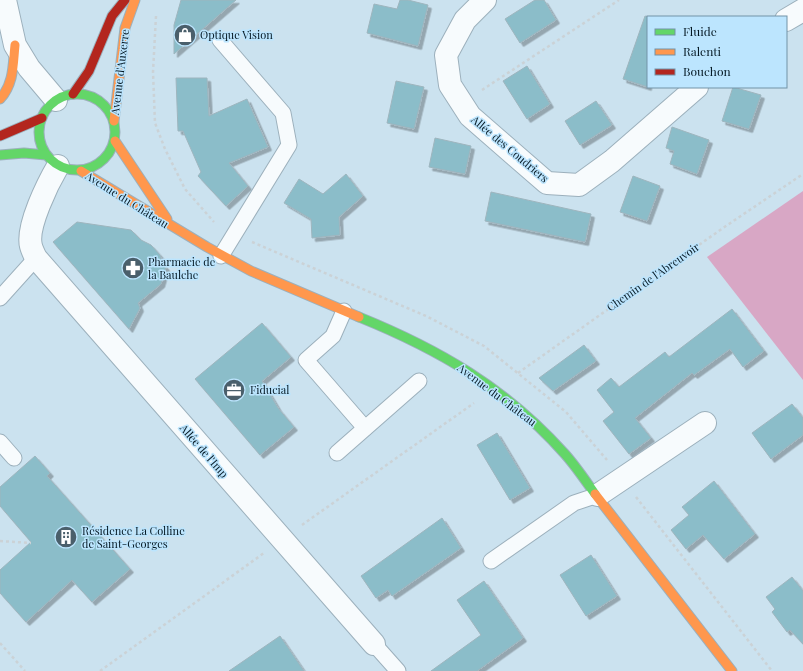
<svg xmlns="http://www.w3.org/2000/svg" width="803" height="671" font-family="'Playfair Display',serif">
	<defs>
		<filter id="shadow"><feDropShadow dx="3.5" dy="3.5" stdDeviation="0" flood-color="#0004"/></filter>
	</defs>
	<rect width="100%" height="100%" fill="#cbe2ef"/>
	<path fill="#d8a7c5" d="M803,191V380L707,257Z"/>
	<g fill="#8bbdc9" stroke="#9eb5be" filter="url(#shadow)">
		<path d="M181,0H236L174,54V25Z"/>
		<path d="M400,0H408L428,5L418,46L367,33L374,4L397,9Z"/>
		<path d="M535,0H544L556,20L520,43L505,19Z"/>
		<path d="M645,16L648,17V87L623,79Z"/>
		<path d="M527,66L550,104L527,119L503,81Z"/>
		<path d="M176,78H207L209,116L247,99L268,147L229,163L248,186L226,206L198,176L201,172L183,131H178Z"/>
		<path d="M396,81L424,87L414,129L387,123Z"/>
		<path d="M733,87L761,95L749,129L722,121Z"/>
		<path d="M596,101L612,125L580,145L565,121Z"/>
		<path d="M672,127L709,140L697,174L670,164L674,151L666,148Z"/>
		<path d="M435,138L471,146L465,174L429,167Z"/>
		<path d="M346,174L363,196L339,217L340,235L312,238L311,219L284,203L299,179L323,194Z"/>
		<path d="M633,176L660,186L647,221L620,212Z"/>
		<path d="M491,192L591,214L585,242L485,221Z"/>
		<path d="M77,222L131,230L141,240L151,245L160,255L162,263L166,267L161,284L138,303L140,308L129,329L53,242Z"/>
		<path d="M732,309L764,351L743,367L730,349L694,375L692,373L635,418L651,438L629,454L603,421L614,412L597,390L611,378L619,387L665,352L669,357Z"/>
		<path d="M262,323L291,357L262,381L278,408L294,427L260,455L195,379Z"/>
		<path d="M584,345L596,361L553,391L539,378Z"/>
		<path d="M792,404L803,418V435L771,459L752,433Z"/>
		<path d="M497,433L530,488L510,500L477,445Z"/>
		<path d="M35,456L50,473L47,476L130,569L92,602L72,580L26,622L0,593V570L31,542L0,506V487Z"/>
		<path d="M714,481L755,534L724,559L703,535L686,549L671,530L689,515L682,507Z"/>
		<path d="M442,518L461,548L392,596L388,590L376,598L361,576Z"/>
		<path d="M591,555L617,596L586,616L560,575Z"/>
		<path d="M792,577L803,591V644L790,630L787,632L772,612L775,609L766,597Z"/>
		<path d="M484,581L523,638L477,671H431L481,635L457,600Z"/>
		<path d="M280,636L304,671H229Z"/>
	</g>
	<g fill="none" stroke-linecap="round" stroke-linejoin="round">
		<g stroke="#9cb0bc" stroke-width="17">
			<g id="lane">
				<path d="M220,40L283,113L289,145L221,256"/>
				<path d="M0,298L36,258"/>
				<path d="M344,311L333,336L306,360L365,428"/>
				<path d="M0,442L14,458"/>
				<path d="M337,453L419,381"/>
				<path d="M491,561L574,503L598,495"/>
				<path d="M374,644L398,671"/>
			</g>
		</g>
		<g stroke="#9cb0bc" stroke-width="24">
			<g id="street">
				<path d="M5,0L15,45L29,68L56,100"/>
				<path d="M485,0L465,20L446,55L450,85L470,116L547,183L579,185L612,161L697,87"/>
				<path d="M786,20L803,10"/>
				<path d="M58,166C48,183 26,227 31,246C32,250 34,254 36,258L374,644"/>
				<path d="M598,495L705,423"/>
			</g>
		</g>
		<g stroke="#9cb0bc" stroke-width="11">
			<g id="fast">
				<circle cx="77" cy="132" r="38"/>
				<path d="M0,155L24,153L46,155"/>
				<path d="M359,317C438,349 506,388 564,453C575,465 585,480 595,494"/>
			</g>
		</g>
		<g stroke="#9cb0bc" stroke-width="11">
			<g id="slow">
				<path d="M0,99C14,84 13,64 15,45"/>
				<path d="M114,121L125,28L135,0"/>
				<path d="M115,141L167,219"/>
				<path d="M81,171L207,247L251,271L359,317"/>
				<path d="M595,494L732,671"/>
			</g>
		</g>
		<g stroke="#9cb0bc" stroke-width="11">
			<g id="jam">
				<path d="M73,94L89,71L112,16L125,0"/>
				<path d="M0,136L42,118"/>
			</g>
		</g>
		<g stroke="#cbd2d6" stroke-width="2.5" stroke-dasharray="3 3" stroke-linecap="butt">
			<path d="M156,16L153,72L155,123L165,149L185,189L214,222"/>
			<path d="M482,90L619,0"/>
			<path d="M252,242L426,316L484,346L566,412L607,460"/>
			<path d="M518,373L723,228L803,174"/>
			<path d="M636,497L772,671"/>
			<path d="M302,525L474,403"/>
			<path d="M0,541L31,543"/>
			<path d="M0,643L25,671"/>
			<path d="M100,671L264,553"/>
		</g>
		<use href="#lane" stroke="#f7fbfd" stroke-width="15"/>
		<use href="#street" stroke="#f7fbfd" stroke-width="22"/>
		<use href="#fast" stroke="#63d668" stroke-width="9"/>
		<use href="#slow" stroke="#ff974d" stroke-width="9"/>
		<use href="#jam" stroke="#b3261e" stroke-width="9"/>
	</g>
	<defs>
		<g id="shop-disc" transform="scale(1.15)"><circle r="9.5" fill="#4a5f6b" stroke="#bce5fe"/><path d="M-5-2.5h2.3a2.7 3.5 0 0 1 5.4 0H5L5.5 6h-11ZM-1.5-2.5h3a1.5 2.3 0 0 0-3 0Z" fill="#fff"/></g>
		<g id="pharmacy-disc" transform="scale(1.15)"><circle r="9.5" fill="#4a5f6b" stroke="#bce5fe"/><path d="M-2-6h4v4h4v4h-4v4h-4v-4h-4v-4h4Z" fill="#fff"/></g>
		<g id="office-disc" transform="scale(1.15)"><circle r="9.5" fill="#4a5f6b" stroke="#bce5fe"/><path d="M-6-3h4V-5.5h4V-3h4V5H-6ZM-1-4.5V-3h2v-1.5ZM-6 0V1H6V0Z" fill="#fff"/></g>
		<g id="building-disc" transform="scale(1.15)"><circle r="9.5" fill="#4a5f6b" stroke="#bce5fe"/><path d="M-4-6H4V6H1V3H-1V6H-4ZM-2.5-4.3h1.7v1.8h-1.7ZM.8-4.3h1.7v1.8H.8ZM-2.5-1h1.7V.8h-1.7ZM.8-1h1.7V.8H.8Z" fill="#fff"/></g>
	</defs>
	<g fill-rule="evenodd">
		<use href="#shop-disc" x="185" y="35"/>
		<use href="#pharmacy-disc" x="133" y="268"/>
		<use href="#office-disc" x="234" y="390"/>
		<use href="#building-disc" x="66" y="537"/>
	</g>
	<g text-anchor="middle" stroke-width="3" stroke-linejoin="round" paint-order="stroke">
		<g font-size="11" fill="#051924" stroke="#bce5fe" text-anchor="start">
			<text x="200" y="39">Optique Vision</text>
			<text x="148" y="266">Pharmacie de<tspan x="148" dy="13">la Baulche</tspan></text>
			<text x="250" y="394">Fiducial</text>
			<text x="82" y="535">Résidence La Colline<tspan x="82" dy="13">de Saint-Georges</tspan></text>
		</g>
		<g font-size="11" fill="#051924" stroke="#bce5fe">
			<text transform="translate(120 72) rotate(-83)" y="4">Avenue d'Auxerre</text>
			<text transform="translate(510 149) rotate(40)" y="4">Allée des Coudriers</text>
			<text transform="translate(127 200) rotate(32)" y="4">Avenue du Château</text>
			<text transform="translate(653 277) rotate(-35)" y="4">Chemin de l'Abreuvoir</text>
			<text transform="translate(497 395) rotate(37)" y="4">Avenue du Château</text>
			<text transform="translate(204 451) rotate(49)" y="4">Allée de l'Imp</text>
		</g>
	</g>
	<rect x="647" y="16" width="140" height="72" fill="#bce5fe" stroke="#7393a7"/>
	<rect x="655" y="29" width="20" height="6" fill="#63d668" stroke="#7393a7"/>
	<text x="683" y="36" font-size="12" fill="#051924">Fluide</text>
	<rect x="655" y="49" width="20" height="6" fill="#ff974d" stroke="#7393a7"/>
	<text x="683" y="56" font-size="12" fill="#051924">Ralenti</text>
	<rect x="655" y="69" width="20" height="6" fill="#b3261e" stroke="#7393a7"/>
	<text x="683" y="76" font-size="12" fill="#051924">Bouchon</text>
</svg>
